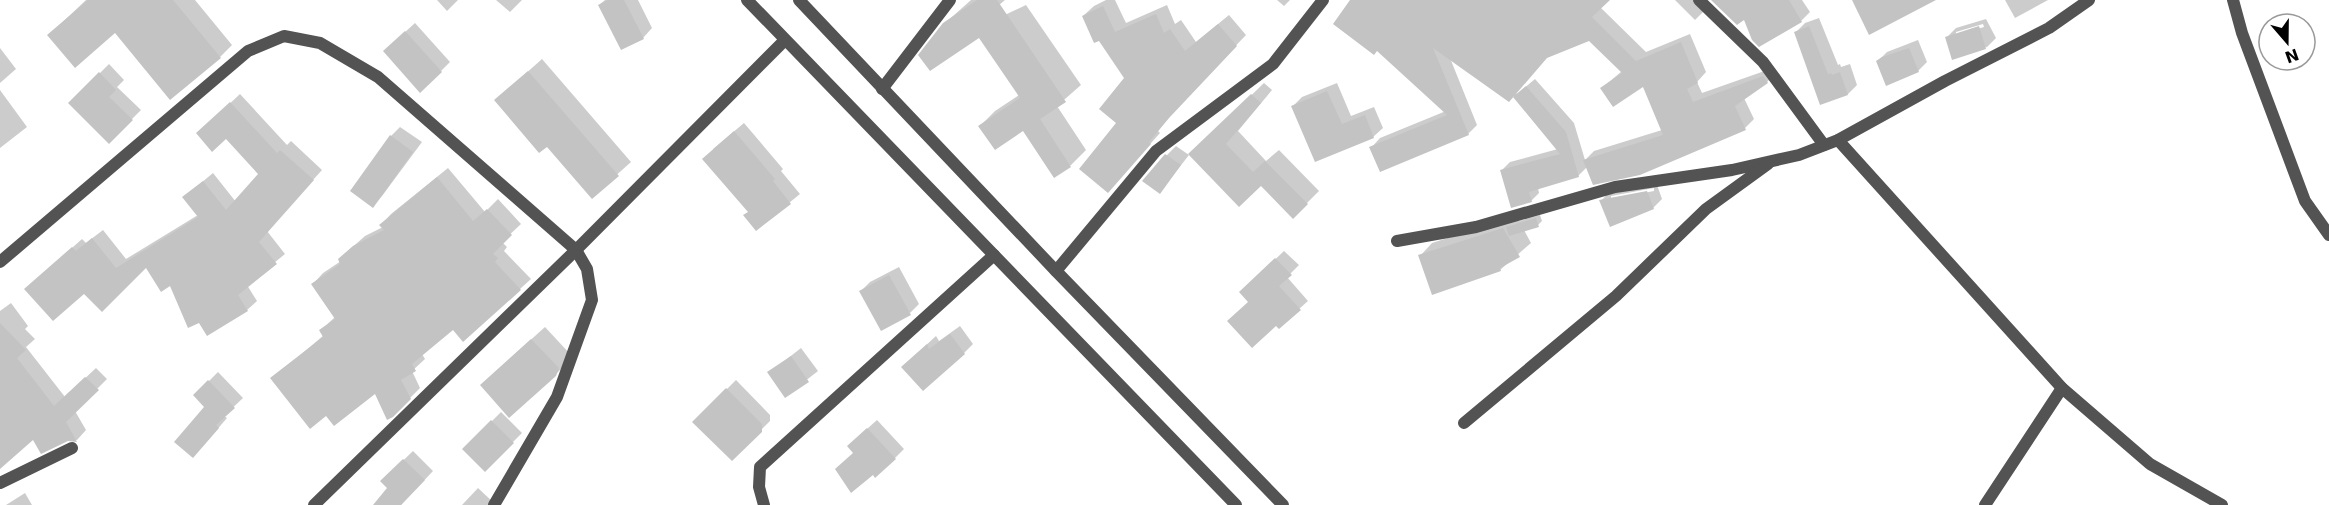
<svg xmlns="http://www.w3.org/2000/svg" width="2329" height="505" font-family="'DejaVu Sans',sans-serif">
	<rect width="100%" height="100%" fill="#fff"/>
	<g fill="#0003" fill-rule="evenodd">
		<path d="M86,0H195L232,45L220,57L116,31L49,35Z"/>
		<path d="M437,0H458L447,11Z"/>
		<path d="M496,0H522L510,12Z"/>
		<path d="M605,0H638L652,28L643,38L599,5Z"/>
		<path d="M971,0H1005L984,18L994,20L1026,5L1081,85L1057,106L1086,150L1071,165L1054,176L1023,129L980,126L995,111L1019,95L979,35L944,24Z"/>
		<path d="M1106,0H1115L1126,23L1167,5L1175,24L1181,20L1196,42L1229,15L1246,35L1179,105L1158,131L1160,133L1118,180L1119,123L1126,78L1083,16L1094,6Z"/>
		<path d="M1277,0H1290L1284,6Z"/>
		<path d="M1352,0H1609L1600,7L1646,52L1690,34L1706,72L1697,82L1702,93L1773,68L1776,73L1767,82L1744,98L1754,119L1745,128L1587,167L1578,176L1538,188L1539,193L1531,201L1502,170L1510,162L1558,149L1513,95L1450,58L1477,125L1468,134L1371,148L1380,138L1446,111ZM1589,39L1622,71L1602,88L1643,85L1662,130L1594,151L1585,160L1574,123L1535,79L1517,94L1516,93L1548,56Z"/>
		<path d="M1675,0H1705L1704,11L1695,20Z"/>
		<path d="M1712,0H1802L1810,12L1801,21L1745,17Z"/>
		<path d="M2005,0H2048L2015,18Z"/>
		<path d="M1819,18L1838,65L1840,64L1841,67L1850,64L1857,85L1848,94L1821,103L1796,32L1805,23Z"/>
		<path d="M1986,19L1996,38L1987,47L1953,58L1947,37L1956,28ZM1983,24L1984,27L1956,35V32Z"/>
		<path d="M415,23L450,62L441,71L394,42Z"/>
		<path d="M1918,40L1927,62L1918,71L1878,61L1887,52Z"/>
		<path d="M0,48L16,69L0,83Z"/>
		<path d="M542,59L631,162L592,197L547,144L496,100Z"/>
		<path d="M109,64L124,80L117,87L141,110L109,142L70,103Z"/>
		<path d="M1264,83L1272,90L1238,131L1266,161L1279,150L1319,191L1293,217L1261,184L1202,143Z"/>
		<path d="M1337,83L1351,116L1374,107L1383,128L1373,137L1293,106L1302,97Z"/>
		<path d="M0,90L27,127L0,148Z"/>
		<path d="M240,94L287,145L291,141L322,170L267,231L285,254L247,285L257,301L247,310L171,284L147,266L84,292L36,280L82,239L86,243L103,230L126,259L198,215L184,197L213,173L236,202L260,174L226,137L208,124Z"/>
		<path d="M744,123L783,169L781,171L800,194L757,229L749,211L713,149Z"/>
		<path d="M400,127L422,142L382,196L373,206L391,136Z"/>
		<path d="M1176,146L1189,155L1160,192L1167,155Z"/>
		<path d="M448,168L485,212L498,199L521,224L502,242L507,247L504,251L531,279L520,289L454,328L422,354L425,359L412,371L420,388L410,398L376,391L326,414L272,379L324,335L321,330L335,317L313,284L323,273L341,261L339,259L365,236L383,227L381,225L391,214Z"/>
		<path d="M1656,182L1662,199L1653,208L1601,201L1610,191ZM1654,188V191L1611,199V196Z"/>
		<path d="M1540,215L1542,221L1538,225L1524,230L1531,243L1500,270L1420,256L1432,243L1516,216L1519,221Z"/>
		<path d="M1284,251L1299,265L1287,277L1308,301L1279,327L1241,292Z"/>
		<path d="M899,267L919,304L910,313L861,291L870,282Z"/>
		<path d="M11,303L28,326L25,329L35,339L26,347L65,397L96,368L107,379L75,411L86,430L77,440L33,438L0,461V311Z"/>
		<path d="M960,326L973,344L964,353L912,358L936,336L939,341Z"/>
		<path d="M545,327L571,355L569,361L555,375L495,372Z"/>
		<path d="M801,348L818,371L786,396L769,373Z"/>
		<path d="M218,372L243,398L224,416L227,418L202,447L206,407L195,395Z"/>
		<path d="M736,380L770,415V421L732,459L694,422Z"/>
		<path d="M501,412L522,433L485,470L464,449Z"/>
		<path d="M877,420L904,449L895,458L854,453L858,437Z"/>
		<path d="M413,451L433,471L401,505H378L389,488L382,481Z"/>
		<path d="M478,488L494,503L493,505H462Z"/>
		<path d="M25,493L32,505H6Z"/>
	</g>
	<g fill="#c3c3c3">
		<path d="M88,0H173L221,58L170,100L115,33L75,68L47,35Z"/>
		<path d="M608,0H624L644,39L621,50L598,5Z"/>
		<path d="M977,0H997L1066,102L1040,119L1071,167L1054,178L1023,131L995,150L978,126L1020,98L979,38L930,71L918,55L943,23Z"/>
		<path d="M1350,0H1610L1592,17L1636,61L1681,42L1698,83L1687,89L1693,102L1763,76L1768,83L1735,106L1746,130L1640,175L1593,185L1583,160L1663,135L1643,87L1613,107L1600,88L1622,73L1589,41L1547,58L1509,102L1433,48L1469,135L1380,172L1369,147L1447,115L1377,51L1374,55L1333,24Z"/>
		<path d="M1711,0H1789L1802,22L1759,47L1752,40L1744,20L1737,25Z"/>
		<path d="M1852,0H1936L1869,35Z"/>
		<path d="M1103,6L1115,32L1156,14L1164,33L1170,29L1185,51L1218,24L1237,46L1169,118L1149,142L1151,144L1108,193L1079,169L1116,123L1099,109L1124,78L1099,41L1094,43L1082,16Z"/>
		<path d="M1809,26L1828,74L1831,73L1832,75L1840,72L1848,95L1820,105L1794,32Z"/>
		<path d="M1979,26L1986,49L1952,60L1945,37Z"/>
		<path d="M405,31L442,72L420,93L383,51Z"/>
		<path d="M1909,48L1919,72L1886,86L1876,61L1882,57Z"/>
		<path d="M528,71L619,176L592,199L547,147L539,153L494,100Z"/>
		<path d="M99,72L116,90L109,97L133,120L109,144L68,103Z"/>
		<path d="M1526,86L1566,132L1579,177L1529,192L1532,202L1511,208L1500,170L1560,154L1513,97Z"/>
		<path d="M1327,91L1342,124L1365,115L1374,138L1315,162L1291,106Z"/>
		<path d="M1251,94L1261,103L1226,144L1253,172L1265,161L1308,204L1293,219L1261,186L1239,207L1188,154Z"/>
		<path d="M230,102L277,153L280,150L314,180L259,242L277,264L238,295L248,311L207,336L199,323L188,328L170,286L161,292L146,268L102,312L84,294L53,321L24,289L72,247L76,251L92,238L116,268L198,217L182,197L203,181L226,210L258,174L226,139L212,152L196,133Z"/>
		<path d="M734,131L775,179L773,181L791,204L756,231L743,215L748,212L702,159Z"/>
		<path d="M390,135L413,152L373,208L350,191Z"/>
		<path d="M1165,154L1181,165L1160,194L1142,181Z"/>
		<path d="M437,177L473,221L487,209L512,235L493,254L498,258L495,262L521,290L463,342L453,330L412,364L416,371L401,380L411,399L393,417L387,420L375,394L334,426L326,416L310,429L270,378L323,337L319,330L335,319L311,284L340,264L338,259L353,246L384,230L379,225Z"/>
		<path d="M1647,191L1654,209L1610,227L1599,200Z"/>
		<path d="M1536,218L1539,227L1509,236L1506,227Z"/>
		<path d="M1503,228L1520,257L1500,268L1501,271L1432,295L1418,255Z"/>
		<path d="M1275,258L1292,275L1279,286L1301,310L1279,329L1276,326L1252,348L1227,321L1248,302L1239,292Z"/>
		<path d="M889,275L911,315L881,331L859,291Z"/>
		<path d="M0,323L26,350L17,358L54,406L85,377L99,390L66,422L77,442L68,441L41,454L33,440L0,469Z"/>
		<path d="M950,334L965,354L923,391L901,367L927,344L929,349Z"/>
		<path d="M531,339L559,368L556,376L509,418L480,385Z"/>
		<path d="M791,356L809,382L785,398L767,372Z"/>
		<path d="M208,380L235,408L216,425L219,428L193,458L174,442L204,407L193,395Z"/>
		<path d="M726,388L762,424V432L732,461L692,422Z"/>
		<path d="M491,420L514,443L485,472L462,449Z"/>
		<path d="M867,428L896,459L875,478L873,475L851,493L835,469L853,453L847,446Z"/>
		<path d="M403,459L425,480L401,505H373L387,488L380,481Z"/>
	</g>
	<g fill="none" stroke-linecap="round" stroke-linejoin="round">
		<g stroke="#535353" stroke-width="12">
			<path d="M1699,0L1763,62L1824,145"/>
			<path d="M2233,0L2242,33L2305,201L2329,235"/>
			<path d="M882,89L950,0"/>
			<path d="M1838,140L2062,388L2150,464L2222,505"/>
			<path d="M1397,241L1476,227L1615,187L1732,170L1799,155L1838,140L1945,81L2049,28L2089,0"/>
			<path d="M0,262L248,51L284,36L320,43L378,77L576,250L587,269L592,300L557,397L494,505"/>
			<path d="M1056,271L1156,151L1273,64L1323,0"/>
			<path d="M1464,423L1616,296L1706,209L1768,164"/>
			<path d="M0,483L72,448"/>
			<path d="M314,505L576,250L785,40"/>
			<path d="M764,505L759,487L760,467L994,255"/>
			<path d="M1985,505L2062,388"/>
		</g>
		<g stroke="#535353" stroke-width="12">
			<path d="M747,0L1236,505"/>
			<path d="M799,0L1056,271L1283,505"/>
		</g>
	</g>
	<g transform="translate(2287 42) rotate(160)"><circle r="28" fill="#ffffff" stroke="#999999" stroke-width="1.5"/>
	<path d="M0-4.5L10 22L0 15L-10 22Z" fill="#000000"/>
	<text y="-9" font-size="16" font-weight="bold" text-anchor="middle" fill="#000000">N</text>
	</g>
</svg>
